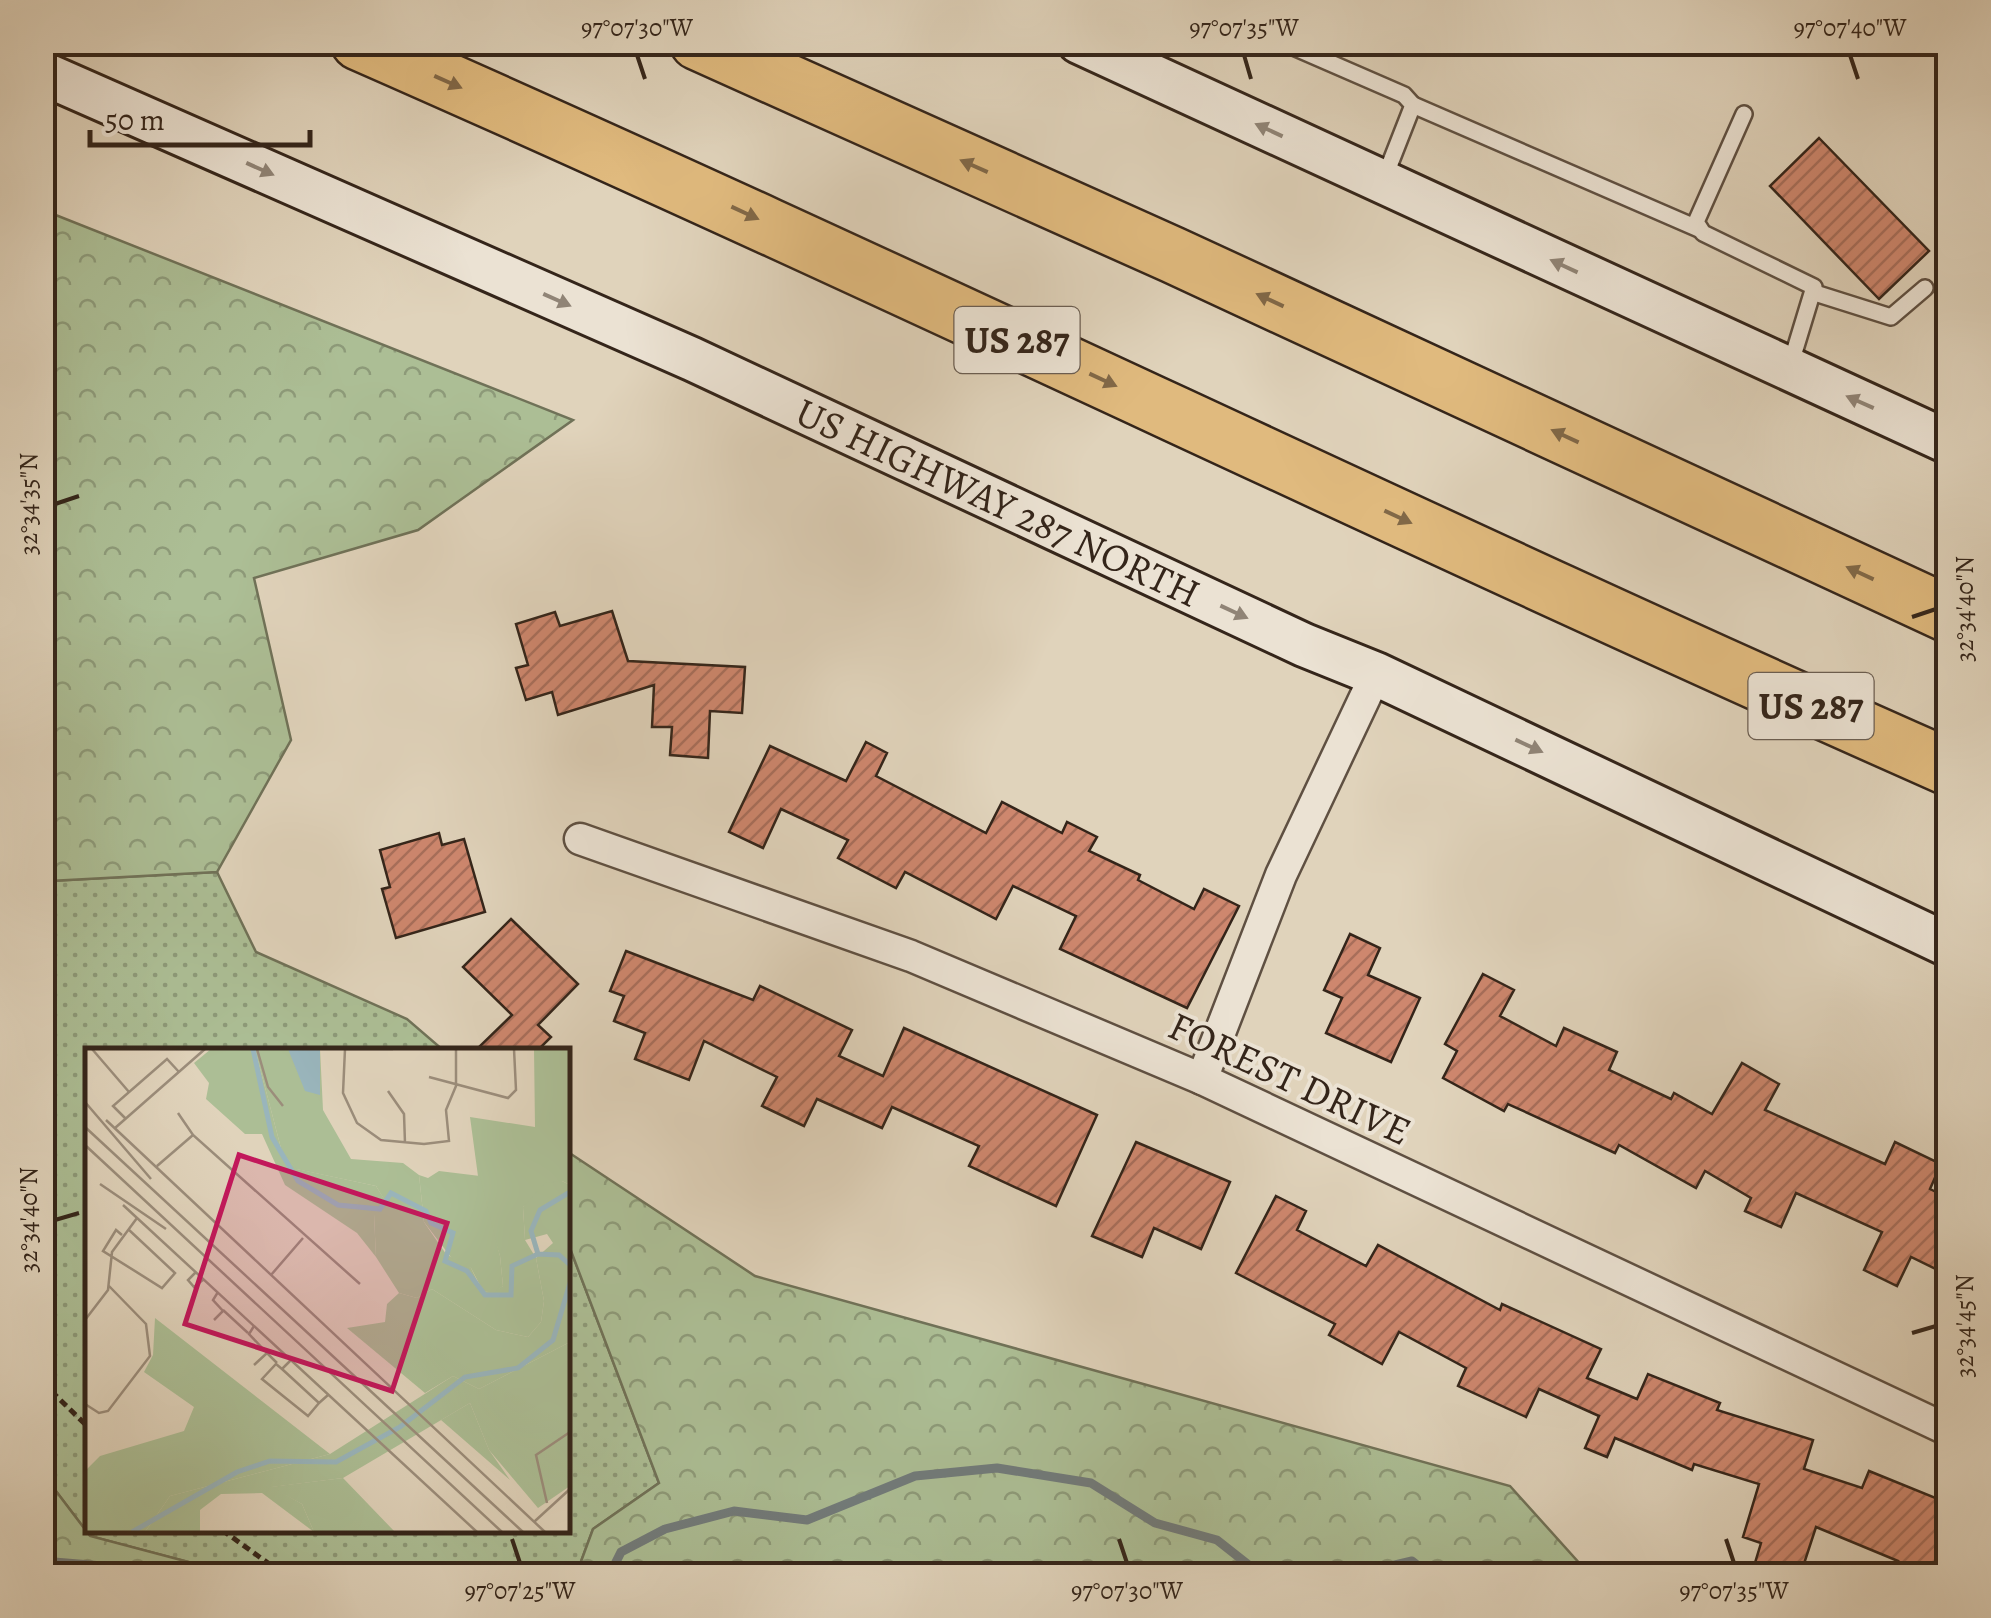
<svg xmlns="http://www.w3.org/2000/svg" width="1991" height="1618" font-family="Alegreya,serif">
	<defs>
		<pattern id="grass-dots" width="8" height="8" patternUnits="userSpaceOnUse" patternTransform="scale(2.5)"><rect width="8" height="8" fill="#acbe95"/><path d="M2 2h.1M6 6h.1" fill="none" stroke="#8d9a79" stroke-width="1.8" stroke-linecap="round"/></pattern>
		<pattern id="forest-crowns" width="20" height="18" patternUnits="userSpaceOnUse" patternTransform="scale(2.5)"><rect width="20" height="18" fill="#acbe95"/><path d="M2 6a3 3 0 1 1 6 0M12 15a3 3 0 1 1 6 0" fill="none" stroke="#8d9a79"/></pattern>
		<pattern id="building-hatch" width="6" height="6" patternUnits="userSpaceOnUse" patternTransform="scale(2.5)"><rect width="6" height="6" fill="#ce876e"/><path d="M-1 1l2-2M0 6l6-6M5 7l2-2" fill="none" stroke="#a86e5a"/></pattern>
	</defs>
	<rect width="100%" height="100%" fill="#e0d3bb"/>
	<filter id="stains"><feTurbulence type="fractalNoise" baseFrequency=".002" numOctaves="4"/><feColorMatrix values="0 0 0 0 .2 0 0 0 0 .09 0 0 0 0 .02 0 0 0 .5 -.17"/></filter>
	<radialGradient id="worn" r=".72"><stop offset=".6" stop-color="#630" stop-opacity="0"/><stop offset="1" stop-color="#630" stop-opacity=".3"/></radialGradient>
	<path fill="url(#grass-dots)" stroke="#707258" stroke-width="2.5" d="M217,872L256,952L407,1019L443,1050H88V1530H568V1243L659,1483L593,1529L576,1575L205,1576L200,1565L90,1536L43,1474V888L49,881Z"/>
	<g fill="url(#forest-crowns)" stroke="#707258" stroke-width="2.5">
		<path d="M43,210L573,420L418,530L254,578L291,740L217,872L50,881L43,888Z"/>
		<path d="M568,1152L755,1276L1510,1486L1590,1575H576L593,1529L659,1483L568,1243Z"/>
		<path d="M43,1474L90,1536L200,1565L205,1575H43Z"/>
	</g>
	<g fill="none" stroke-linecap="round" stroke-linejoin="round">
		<g stroke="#717b7b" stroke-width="9">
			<path d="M42,1561L139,1569L152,1576"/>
			<path d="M609,1576L621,1552L665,1529L734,1511L807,1520L915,1476L997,1468L1091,1483L1155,1523L1217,1540L1255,1570L1284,1576"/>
			<path d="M1348,1576L1412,1561L1431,1576"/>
		</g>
	</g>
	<g fill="url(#building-hatch)" stroke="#34251a" stroke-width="2.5">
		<path d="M1819,138L1929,251L1879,299L1770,186Z"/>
		<path d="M612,611L628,661L745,667L742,713L710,711L708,758L670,755L672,727H652L654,685L558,715L552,692L526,700L516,668L528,665L516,624L555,612L560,626Z"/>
		<path d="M866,742L887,753L876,776L986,833L1002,802L1062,833L1067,822L1097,837L1089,851L1140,875L1138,880L1194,909L1204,889L1239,906L1187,1008L1060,949L1076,916L1013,886L996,919L905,872L896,888L838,858L848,840L781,809L763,848L729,832L770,746L846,781Z"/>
		<path d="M439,833L442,845L464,839L485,912L396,938L382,889L390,887L380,850Z"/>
		<path d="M511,919L578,984L538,1025L551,1037L538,1050H476L512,1015L463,967Z"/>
		<path d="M1350,934L1380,948L1368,975L1420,998L1391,1062L1326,1033L1342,998L1324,990Z"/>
		<path d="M626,951L753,1000L760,986L852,1030L839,1056L883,1076L904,1028L1097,1115L1056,1206L969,1166L979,1146L892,1107L882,1128L817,1099L804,1126L762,1106L777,1077L704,1041L689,1080L635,1059L645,1033L614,1021L624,996L610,991Z"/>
		<path d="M1483,974L1514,990L1500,1016L1556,1046L1564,1028L1617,1052L1609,1070L1671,1099L1674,1093L1712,1114L1742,1063L1779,1084L1765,1110L1885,1164L1895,1142L1941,1164L1930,1189L1948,1198V1275L1911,1257L1897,1286L1864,1270L1882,1232L1796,1193L1781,1227L1745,1211L1751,1198L1705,1171L1696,1188L1619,1145L1615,1153L1508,1104L1504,1111L1443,1078L1457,1051L1445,1044Z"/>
		<path d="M1136,1142L1230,1182L1201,1249L1154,1228L1142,1257L1092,1236Z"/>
		<path d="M1276,1196L1306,1211L1297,1230L1366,1266L1378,1245L1500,1310L1502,1304L1601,1349L1587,1378L1637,1399L1648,1374L1720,1403L1717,1410L1813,1440L1804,1469L1862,1488L1869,1471L1948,1503V1535L1932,1576H1891L1898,1561L1816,1527L1800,1576L1755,1563L1761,1543L1743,1537L1759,1484L1694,1464L1692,1470L1615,1438L1607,1457L1585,1448L1599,1416L1539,1389L1526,1417L1458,1386L1466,1368L1399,1332L1382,1364L1329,1335L1335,1324L1236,1273Z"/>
	</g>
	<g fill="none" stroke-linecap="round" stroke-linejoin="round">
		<g stroke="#5f5042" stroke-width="20">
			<g id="lane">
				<path d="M1282,42L1404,95L1413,105L1384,179"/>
				<path d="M1413,105L1699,229"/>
				<path d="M1744,114L1696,222L1703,233L1814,287L1790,366"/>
				<path d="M1815,293L1891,317L1925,288"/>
			</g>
		</g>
		<g stroke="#5f5042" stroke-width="35">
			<g id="street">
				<path d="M580,839L911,956L1202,1079L1948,1430"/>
				<path d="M1202,1079L1281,875L1376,674"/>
			</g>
		</g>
		<g stroke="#34251a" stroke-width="48">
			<g id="secondary">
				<path d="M1079,42L1948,442"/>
				<path id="s1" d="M42,73L692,359L1304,645L1376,674L1948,945"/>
			</g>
		</g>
		<g stroke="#34251a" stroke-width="60">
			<g id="highway">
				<path d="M359,42C892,276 1416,532 1948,767"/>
				<path d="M698,42L1173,255L1948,614"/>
			</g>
		</g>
		<g stroke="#34251a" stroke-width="5" stroke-dasharray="8 5" stroke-linecap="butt">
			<path d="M42,1382L88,1427"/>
			<path d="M222,1530L286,1576"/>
		</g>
		<use href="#lane" stroke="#ebe2d3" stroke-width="15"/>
		<use href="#street" stroke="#ebe2d3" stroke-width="30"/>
		<use href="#secondary" stroke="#ebe2d3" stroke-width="42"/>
		<use href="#highway" stroke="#e0ba7e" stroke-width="55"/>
	</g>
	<defs><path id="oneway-solid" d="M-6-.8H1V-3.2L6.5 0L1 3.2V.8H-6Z" transform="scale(2.5)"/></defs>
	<g fill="#816847">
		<use href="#oneway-solid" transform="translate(448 82) rotate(24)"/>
		<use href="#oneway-solid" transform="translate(974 166) rotate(-156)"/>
		<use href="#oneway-solid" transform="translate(745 213) rotate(25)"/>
		<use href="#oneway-solid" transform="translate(1270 300) rotate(-155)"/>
		<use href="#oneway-solid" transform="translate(1103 380) rotate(25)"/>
		<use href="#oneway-solid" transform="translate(1565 436) rotate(-155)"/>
		<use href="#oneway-solid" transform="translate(1398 517) rotate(25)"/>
		<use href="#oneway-solid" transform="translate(1860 573) rotate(-155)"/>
	</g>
	<g fill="#908476">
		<use href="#oneway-solid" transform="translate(1269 130) rotate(-155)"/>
		<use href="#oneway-solid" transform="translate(260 169) rotate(24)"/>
		<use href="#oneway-solid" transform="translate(1564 266) rotate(-155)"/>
		<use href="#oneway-solid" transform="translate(557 300) rotate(24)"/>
		<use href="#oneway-solid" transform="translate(1860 402) rotate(-156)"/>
		<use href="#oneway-solid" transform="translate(1234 612) rotate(25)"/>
		<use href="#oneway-solid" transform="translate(1529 746) rotate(25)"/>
	</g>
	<path fill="none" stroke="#34251a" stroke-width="4" d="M637,55L645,79M1244,55L1251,79M1850,55L1858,79M55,504L79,496M1912,617L1936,609M55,1220L79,1213M1912,1333L1936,1326M512,1539L520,1563M1119,1539L1127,1563M1726,1539L1734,1563"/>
	<g text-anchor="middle" stroke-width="8" stroke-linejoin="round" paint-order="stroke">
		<g fill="#ebe2d3" stroke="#6b5e52" stroke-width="2.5">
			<rect x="954.5" y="307" width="125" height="66" rx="8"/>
			<rect x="1748.5" y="673" width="125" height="66" rx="8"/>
		</g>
		<g font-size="38" font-weight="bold" fill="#34251a">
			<text x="1017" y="353">US 287</text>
			<text x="1811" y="719">US 287</text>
		</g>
		<g font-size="40" fill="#34251a" stroke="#ebe2d3">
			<text dy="14" stroke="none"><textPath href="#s1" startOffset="1048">US HIGHWAY 287 NORTH</textPath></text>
			<text transform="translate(1290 1078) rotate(25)" y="14">FOREST DRIVE</text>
		</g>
	</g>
	<g transform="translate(85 1048)">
		<rect width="485" height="485" fill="#e0d3bb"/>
		<path d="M170,1H235L238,62L266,111L318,115L334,127L339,174L361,206L386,220L397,243L408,244L418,238L415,208L395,143L385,69L450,79L449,1H485V137L477,133L438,159L440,192L451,210L459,253L456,274L443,289L411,282L347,241L332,250L314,245L291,209L289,166L302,156L291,138L211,121L197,104ZM385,355L404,402L425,432L356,372Z" fill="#acbe95"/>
		<path d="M126,1H170L197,104L212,121L291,138L303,157L289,167L291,209L272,185L200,137L177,86H160L121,51L124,35L109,15ZM354,123L395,128L415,208L418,238L409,245L398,243L386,220L372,217L339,174L334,127L343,130ZM477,133L485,137V294L394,341L368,328L340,345L262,280L300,274L302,256L314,245L332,250L347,241L411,282L443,289L456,274L459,253L451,210L468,195L462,186L440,192L438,159L460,135ZM70,270L245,406L85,448L60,484H0V423L15,408L99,383L109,359L59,324L68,307ZM258,430L310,484H229L217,456L185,439Z" fill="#acbe95"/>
		<path d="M485,294V438L453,460L404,402L385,355L258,430L187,439L217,456L229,484L177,445L136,446L115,462V484H60L85,448L245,406L368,328L394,341Z" fill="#acbe95"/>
		<path d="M203,1H235V47L220,43Z" fill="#99b5bc"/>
		<path fill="none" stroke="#99b5bc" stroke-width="5" d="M168,1L187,89L213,133L253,157L295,161L306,145L341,163L346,175L368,185L360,213L382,223L400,247H426L427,218L453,206M485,144L455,162L446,183L453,206L474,207L485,217M47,484L152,424L185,413L251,414L315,379L380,329L433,320L468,292L485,235"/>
		<path fill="none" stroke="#9b8d7b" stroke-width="2.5" d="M7,1L44,44M172,1L183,39L198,58M260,1L258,45L272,75L296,92L339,96L364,93L361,62L371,38V1M261,1H308M344,29L423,50L431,42L429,1M303,43L319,66L320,95M0,54L66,131M93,65L108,87L275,236M40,70L28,58L82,11L94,24M21,72L460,484M0,79L438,484M30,80L120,1M0,97L417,484M72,118L108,87M15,136L81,181M38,157L392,484M37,187L31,182L18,203L77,240L90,225L43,181M111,224L103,232L109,239L119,231M186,227L218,190M138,262L163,285M0,272L23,242L27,204L52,170M129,272L138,263L128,252L133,244M169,278L164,286L182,305M206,312L197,321L191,316L177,331L223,368L234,355M169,317L182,305L192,315M197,321L234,355L243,347M0,356L14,365L23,363L65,308L61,276L24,238M462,455L451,407L485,384M450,473L485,441"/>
		<path fill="#c2185b" fill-opacity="0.15" stroke="#c2185b" stroke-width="5" d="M154,107L362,175L307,343L100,276Z"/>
		<rect width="485" height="485" fill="none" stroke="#34251a" stroke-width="5"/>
	</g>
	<rect width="1991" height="1618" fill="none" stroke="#e0d3bb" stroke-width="110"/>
	<path d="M90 130v15h220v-15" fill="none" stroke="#34251a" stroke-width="5"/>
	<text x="105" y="130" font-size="30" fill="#34251a" stroke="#ebe2d3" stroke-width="8" paint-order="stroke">50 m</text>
	<rect x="55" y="55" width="1881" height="1508" fill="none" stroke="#34251a" stroke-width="4"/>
	<g font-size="25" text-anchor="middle" fill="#34251a">
		<text x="637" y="36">97°07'30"W</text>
		<text x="1244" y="36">97°07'35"W</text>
		<text x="1850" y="36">97°07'40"W</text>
		<text transform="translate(28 504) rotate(-90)" y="9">32°34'35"N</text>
		<text transform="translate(1964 609) rotate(-90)" y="9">32°34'40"N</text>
		<text transform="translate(28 1220) rotate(-90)" y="9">32°34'40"N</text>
		<text transform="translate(1964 1326) rotate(-90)" y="9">32°34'45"N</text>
		<text x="520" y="1599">97°07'25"W</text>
		<text x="1127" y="1599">97°07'30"W</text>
		<text x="1734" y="1599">97°07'35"W</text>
	</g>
	<rect width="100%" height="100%" filter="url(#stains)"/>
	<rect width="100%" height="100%" fill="url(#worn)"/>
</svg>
